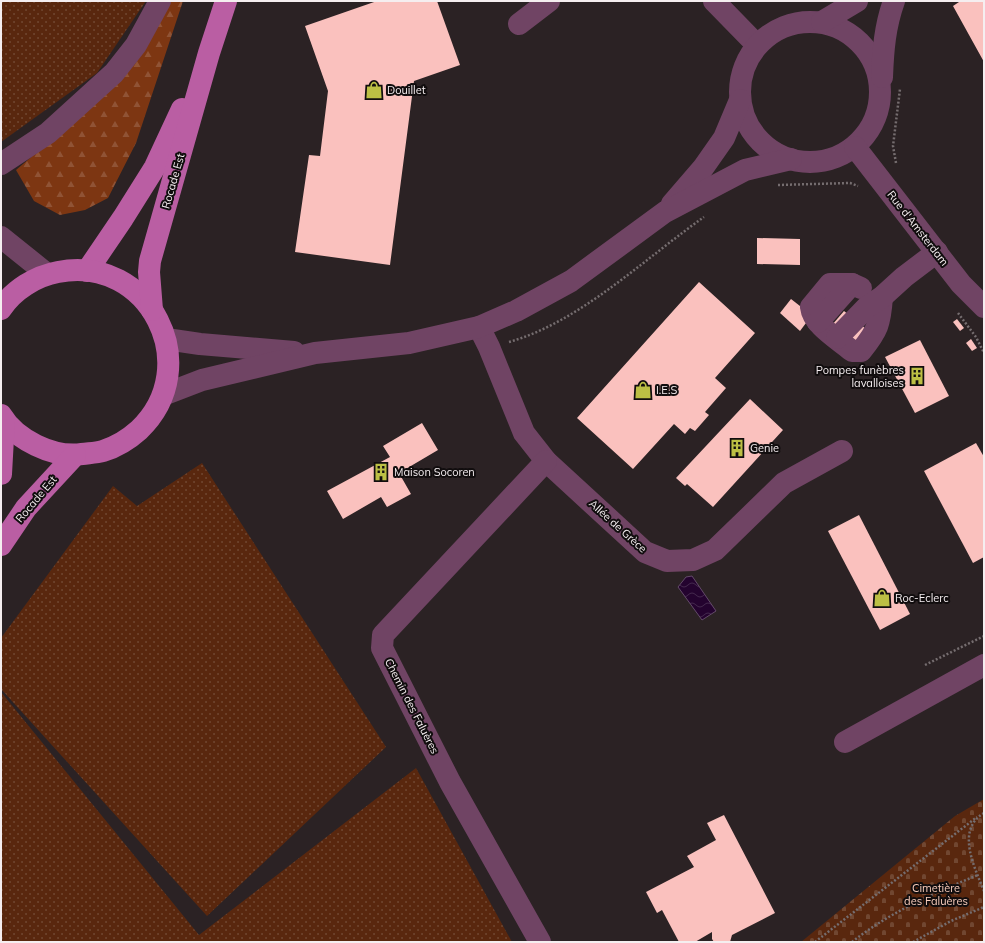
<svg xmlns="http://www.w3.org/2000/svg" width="985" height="943" font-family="Mulish,sans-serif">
	<defs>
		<pattern id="grass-dots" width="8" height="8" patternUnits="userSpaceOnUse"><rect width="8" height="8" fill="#59270e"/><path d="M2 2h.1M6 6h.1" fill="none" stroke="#714731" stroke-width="1.8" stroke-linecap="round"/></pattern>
		<pattern id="forest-firs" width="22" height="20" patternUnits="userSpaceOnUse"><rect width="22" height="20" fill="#7d3612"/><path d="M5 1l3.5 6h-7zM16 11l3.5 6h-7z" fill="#905335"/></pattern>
		<pattern id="cemetery-stones" width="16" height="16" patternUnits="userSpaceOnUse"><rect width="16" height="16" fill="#59270e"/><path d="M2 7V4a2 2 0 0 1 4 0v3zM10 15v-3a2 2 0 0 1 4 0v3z" fill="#714731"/></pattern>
		<pattern id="water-waves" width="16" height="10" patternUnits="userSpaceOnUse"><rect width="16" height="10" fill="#24032f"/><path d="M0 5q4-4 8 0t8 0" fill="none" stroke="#44284d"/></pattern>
	</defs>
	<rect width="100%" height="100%" fill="#2b2224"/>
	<g fill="url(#grass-dots)">
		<path d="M1,1H146L97,73L1,142Z"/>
		<path d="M202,463L386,747L207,916L1,689V638L113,486L137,506Z"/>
		<path d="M1,692L199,935L416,768L512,942H1Z"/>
	</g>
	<path fill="url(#forest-firs)" d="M170,1H183L136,143L108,198L85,210L60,215L34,201L16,170L119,82Z"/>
	<path fill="url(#cemetery-stones)" d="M984,799V942H801L955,816Z"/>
	<path fill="url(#water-waves)" stroke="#634a69" d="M692,576L716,611L702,620L678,587L686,577Z"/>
	<g fill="#fac1be">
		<path d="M377,1H437L460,65L414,81L390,265L295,252L309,155L320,156L328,91L305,26Z"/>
		<path d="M958,1H984V62L953,6L959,2Z"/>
		<path d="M757,238L800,239V265L757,264Z"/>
		<path d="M699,282L755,333L715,378L726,388L705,412L709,415L695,431L690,428L685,434L674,424L633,469L577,418Z"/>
		<path d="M791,299L800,306L806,323L800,331L780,313Z"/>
		<path d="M844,311L866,329L855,343L832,325Z"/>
		<path d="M957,319L964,328L960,331L953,322Z"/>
		<path d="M971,339L977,348L972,351L966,343Z"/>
		<path d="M920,340L949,396L915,413L885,357Z"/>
		<path d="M750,399L783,430L713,507L687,484L685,486L676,478Z"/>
		<path d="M422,423L438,450L399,473L411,494L387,507L381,497L343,519L327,491L390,457L383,446Z"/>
		<path d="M976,443L984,457V557L973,563L924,471Z"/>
		<path d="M859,515L910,614L880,630L828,531Z"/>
		<path d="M724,815L775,913L732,935L730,942H714L712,939V932L695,942H679L662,910L657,913L646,892L694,867L687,856L716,840L707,823Z"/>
	</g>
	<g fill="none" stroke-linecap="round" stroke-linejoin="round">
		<g stroke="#756d6f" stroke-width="2.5" stroke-dasharray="2 2" stroke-linecap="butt">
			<path d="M896,163L893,146L900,89"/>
			<path d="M778,185L850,183L858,186"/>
			<path d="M958,313L976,337L984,353"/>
			<path d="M509,342C580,322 644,259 704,217"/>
			<path d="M925,665L984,636"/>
			<path d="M984,813C955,830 975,868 984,891"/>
			<path d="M815,942L977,817"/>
			<path d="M852,942C890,912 934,893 978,875"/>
			<path d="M913,942L951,921L984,907"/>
		</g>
		<g stroke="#704464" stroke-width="22">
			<path d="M714,1L757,45"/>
			<circle cx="810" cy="92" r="70"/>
			<path d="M822,22L857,1"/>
			<path d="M519,24L549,1"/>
			<path d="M882,77C883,50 885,26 894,1"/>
			<path d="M855,147L961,284L984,307"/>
			<path d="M1,164L48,133L114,73L136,45L160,1"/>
			<path d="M672,204L703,168L724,138L740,100"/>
			<path d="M1,237L47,274"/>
			<path d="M852,284H830L811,307C813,325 838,339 852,351H861C878,330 880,324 882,297"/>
			<path d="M818,322L852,284L861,288"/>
			<path d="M479,327L489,347L524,433L546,461L645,552L667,561L693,560L715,550L784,483L842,451"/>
			<path d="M837,338L867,307L882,297L904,277L937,252"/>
			<path d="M166,339L200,344L294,352"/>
			<path d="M163,395L202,380L315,353L409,343L479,327L516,311L571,281L665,212L745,170L791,159"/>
			<path d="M845,742L984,665"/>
			<path d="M540,942L450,782L382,648L383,635L546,461"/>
		</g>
		<g stroke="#ba5ea3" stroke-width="22">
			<path d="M87,271L123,218L155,167L182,109"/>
			<path d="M1,309C13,290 36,276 58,272C149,254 206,366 139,430C129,439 116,447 103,451C96,453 89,453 82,454C53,458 16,440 1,415"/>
			<path d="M152,310L149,272L150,261L209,53L226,1"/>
			<path d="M1,474L4,420"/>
			<path d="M1,545L26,508L75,455"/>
		</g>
	</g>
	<defs>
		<g id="shop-bare" transform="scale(1.38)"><path d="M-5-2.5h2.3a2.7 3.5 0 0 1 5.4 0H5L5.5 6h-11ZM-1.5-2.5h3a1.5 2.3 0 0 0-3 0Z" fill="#bcbf44" stroke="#110d0e" stroke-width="2.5" paint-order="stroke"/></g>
		<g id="building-bare" transform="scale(1.38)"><path d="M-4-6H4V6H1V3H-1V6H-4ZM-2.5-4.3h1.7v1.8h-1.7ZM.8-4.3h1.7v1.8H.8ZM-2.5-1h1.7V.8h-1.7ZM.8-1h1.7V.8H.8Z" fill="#bcbf44" stroke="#110d0e" stroke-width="2.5" paint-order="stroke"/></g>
	</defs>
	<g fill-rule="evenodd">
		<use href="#shop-bare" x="374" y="90"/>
		<use href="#building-bare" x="917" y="376"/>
		<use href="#shop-bare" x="643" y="390"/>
		<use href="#building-bare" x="737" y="448"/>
		<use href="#building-bare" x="381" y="472"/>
		<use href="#shop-bare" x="882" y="598"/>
	</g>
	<g text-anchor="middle" stroke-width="4" stroke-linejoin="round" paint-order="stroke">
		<g font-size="11" fill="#f5eef0" stroke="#110d0e" text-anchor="start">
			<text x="387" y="94">Douillet</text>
			<text x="904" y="374" text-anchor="end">Pompes funèbres<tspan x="904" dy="13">lavalloises</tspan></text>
			<text x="656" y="394">I.E.S</text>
			<text x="750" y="452">Genie</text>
			<text x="394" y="476">Maison Socoren</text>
			<text x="895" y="602">Roc-Eclerc</text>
		</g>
		<g font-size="11" fill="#f5eef0" stroke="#110d0e">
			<text transform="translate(173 181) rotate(-74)" y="4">Rocade Est</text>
			<text transform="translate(918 228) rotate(52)" y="4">Rue d'Amsterdam</text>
			<text transform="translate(36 499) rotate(-50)" y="4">Rocade Est</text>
			<text transform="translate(618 526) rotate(42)" y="4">Allée de Grèce</text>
			<text transform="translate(412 706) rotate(63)" y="4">Chemin des Faluères</text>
		</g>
		<g font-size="11" fill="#fbcfbd" stroke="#110d0e">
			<text x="936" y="892">Cimetière<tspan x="936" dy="13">des Faluères</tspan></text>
		</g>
	</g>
	<rect width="985" height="943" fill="none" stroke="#f5eef0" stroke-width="4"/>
</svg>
